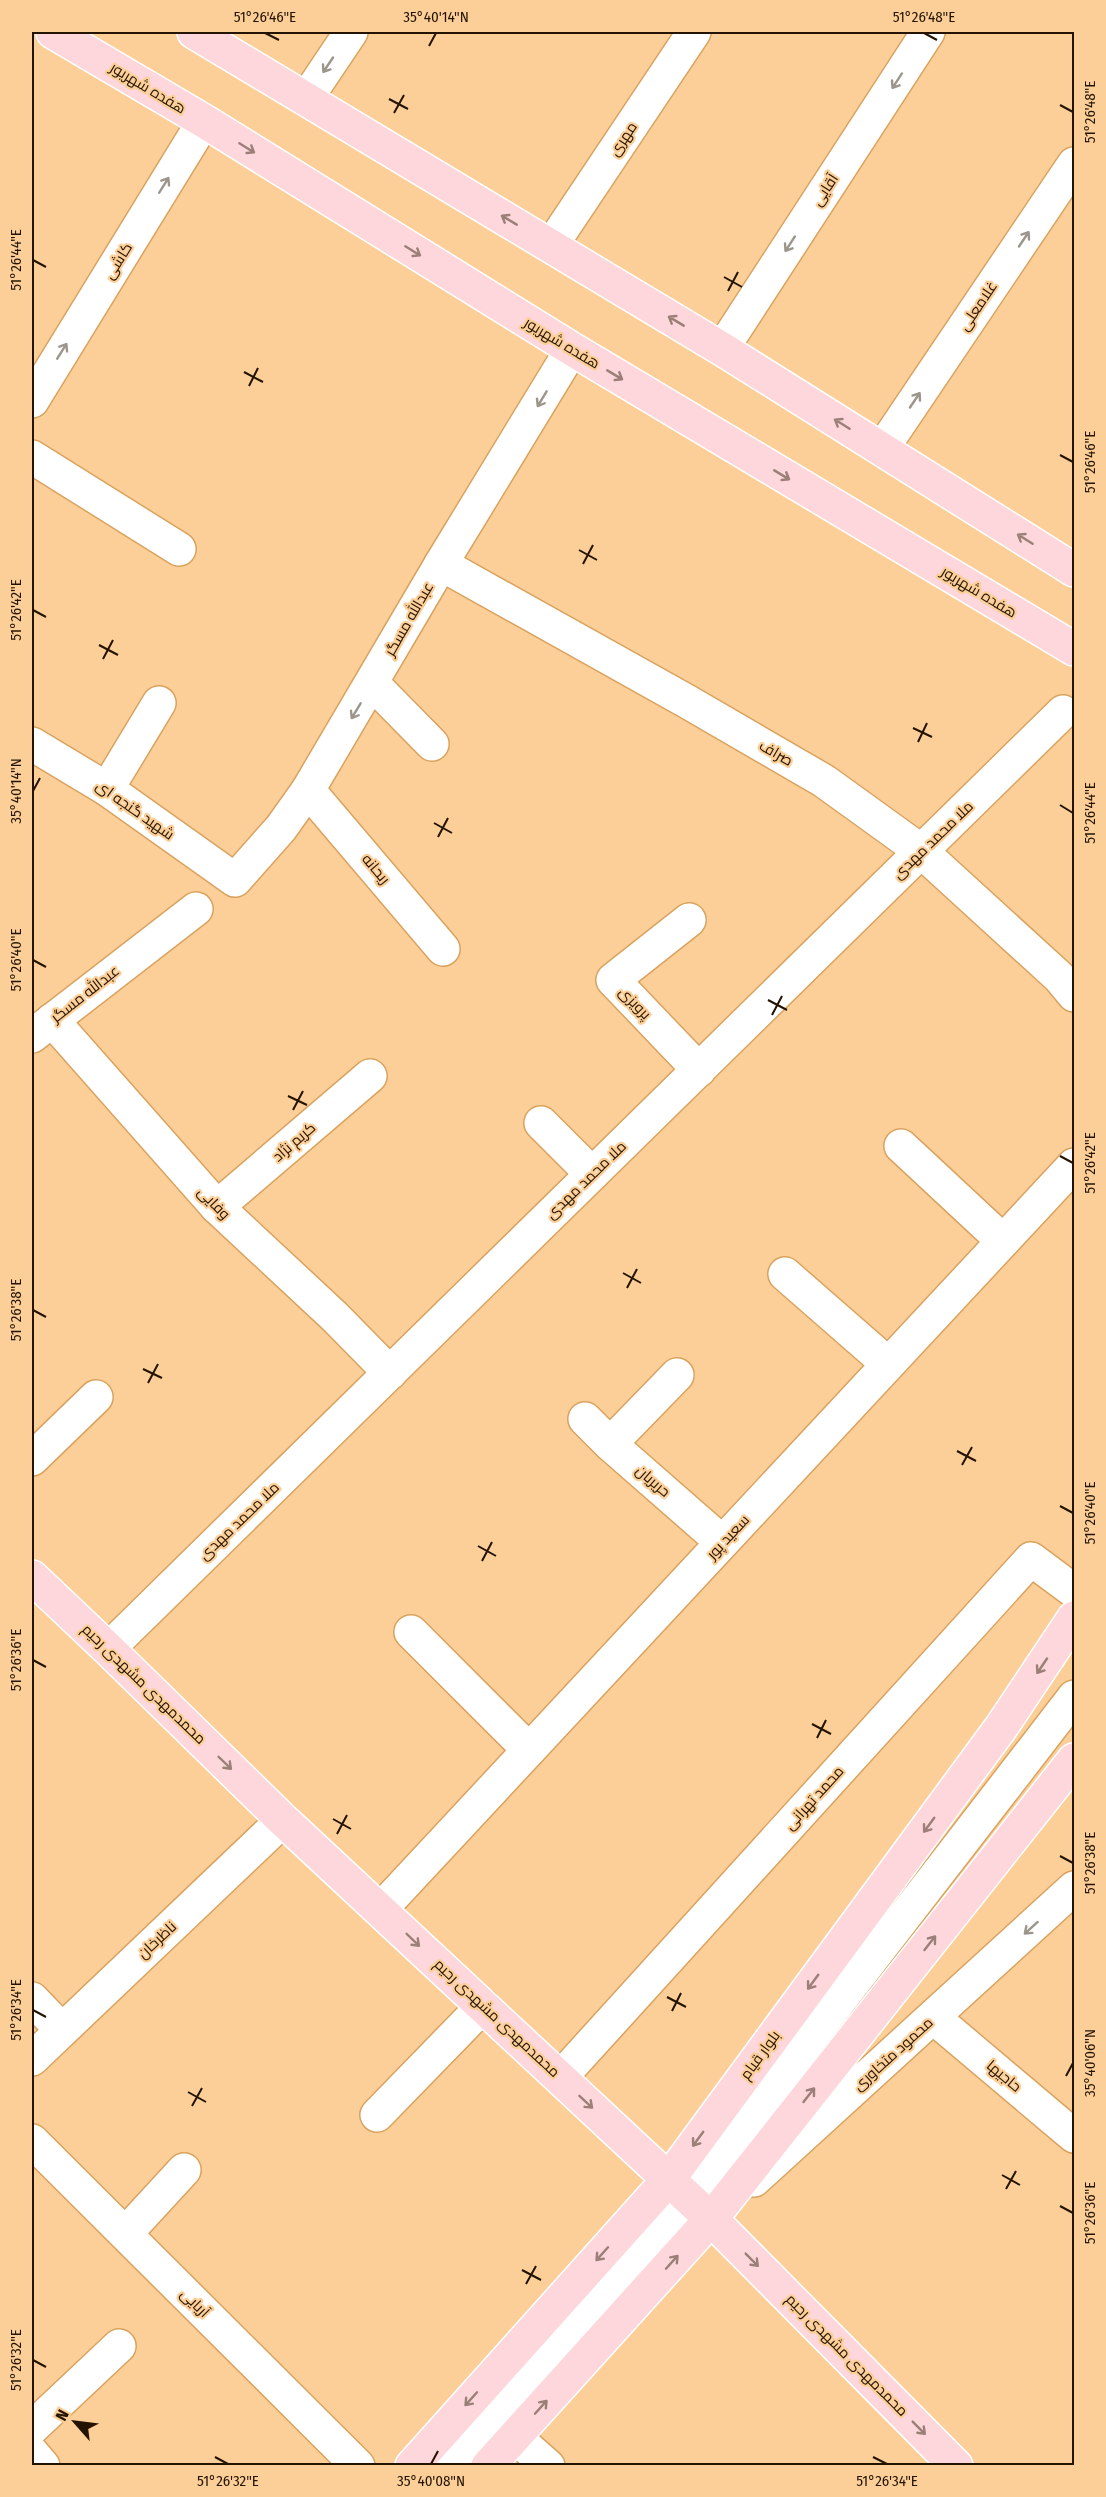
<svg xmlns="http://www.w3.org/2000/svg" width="1106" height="2497" font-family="'Fira Sans Condensed',Cairo,sans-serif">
	<rect width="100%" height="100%" fill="#fccf99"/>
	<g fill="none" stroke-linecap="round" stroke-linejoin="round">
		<g stroke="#d9a35f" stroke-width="36">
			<g id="minor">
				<path d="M306,99L351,32"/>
				<path d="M551,246L694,32"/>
				<path d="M722,349L928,32"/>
				<path d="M32,401L204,121"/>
				<path d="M882,449L1074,164"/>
				<path d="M32,457L179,549"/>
				<path d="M441,564L688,702L824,781L921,851L1059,977L1074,995"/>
				<path d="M372,683L432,744"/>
				<path d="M32,744L107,789L235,880L281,828L308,790L441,564L572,349"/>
				<path d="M107,789L159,703"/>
				<path d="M308,790L443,949"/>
				<path d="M689,920L613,980L699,1070"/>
				<path d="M52,1020L217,1207L335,1317L390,1373"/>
				<path d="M32,1036L196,909"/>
				<path d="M541,1123L592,1174"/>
				<path d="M901,1146L1003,1241"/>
				<path d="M217,1207L370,1076"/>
				<path d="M785,1274L888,1364"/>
				<path d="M585,1419L610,1444L722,1542"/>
				<path d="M610,1444L677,1375"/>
				<path d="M32,1459L96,1397"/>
				<path d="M411,1632L529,1750"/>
				<path d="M108,1649L1063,712"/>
				<path d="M381,1909L1074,1165"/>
				<path d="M32,1999L62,2030"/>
				<path d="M933,2017L1074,2136"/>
				<path d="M32,2059L283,1820"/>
				<path d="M560,2078L1031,1559L1074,1591"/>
				<path d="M377,2115L483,2006"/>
				<path d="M32,2141L358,2466"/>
				<path d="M754,2180L1074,1888"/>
				<path d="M126,2233L184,2170"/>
				<path d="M32,2428L119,2346"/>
				<path d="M514,2436L548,2466"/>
				<path d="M32,2453L43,2466"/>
				<path d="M445,2466L688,2197L1074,1697"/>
			</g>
		</g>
		<g stroke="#fff" stroke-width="36">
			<g id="major">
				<path d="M53,32L204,121L572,349L1074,649"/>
				<path d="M194,32L722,349L1074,570"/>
				<path d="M32,1577L108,1649L283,1820L711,2219L956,2466"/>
				<path d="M412,2466L669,2179L1002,1726L1074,1618"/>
				<path d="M488,2466L711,2219L1074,1760"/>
			</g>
		</g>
		<use href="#minor" stroke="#fff" stroke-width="33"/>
		<use href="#major" stroke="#fdd7db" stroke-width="33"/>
	</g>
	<defs><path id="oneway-shaft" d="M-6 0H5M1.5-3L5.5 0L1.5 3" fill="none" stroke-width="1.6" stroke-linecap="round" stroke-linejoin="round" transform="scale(1.5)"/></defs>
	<g stroke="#9c958c">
		<use href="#oneway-shaft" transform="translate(328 65) rotate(124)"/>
		<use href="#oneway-shaft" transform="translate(897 81) rotate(123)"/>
		<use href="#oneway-shaft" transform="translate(164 185) rotate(-58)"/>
		<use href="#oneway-shaft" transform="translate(1024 239) rotate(-56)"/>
		<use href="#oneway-shaft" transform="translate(790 244) rotate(123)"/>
		<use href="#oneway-shaft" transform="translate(62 351) rotate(-58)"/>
		<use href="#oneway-shaft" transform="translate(542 399) rotate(121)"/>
		<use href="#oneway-shaft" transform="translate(915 400) rotate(-56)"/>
		<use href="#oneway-shaft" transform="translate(356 711) rotate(121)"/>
		<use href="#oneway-shaft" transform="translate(1031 1928) rotate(138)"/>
	</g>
	<g stroke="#9b7f78">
		<use href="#oneway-shaft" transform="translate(247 148) rotate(32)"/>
		<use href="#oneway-shaft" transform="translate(509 220) rotate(-149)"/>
		<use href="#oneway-shaft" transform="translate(413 251) rotate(32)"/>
		<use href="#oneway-shaft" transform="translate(676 321) rotate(-149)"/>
		<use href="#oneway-shaft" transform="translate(615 375) rotate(31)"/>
		<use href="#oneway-shaft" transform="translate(842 424) rotate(-148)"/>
		<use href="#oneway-shaft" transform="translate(782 475) rotate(31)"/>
		<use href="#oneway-shaft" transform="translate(1025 539) rotate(-148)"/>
		<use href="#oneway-shaft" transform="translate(1042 1666) rotate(124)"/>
		<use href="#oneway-shaft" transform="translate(225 1763) rotate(44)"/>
		<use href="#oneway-shaft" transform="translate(929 1825) rotate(126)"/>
		<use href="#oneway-shaft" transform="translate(413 1940) rotate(44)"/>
		<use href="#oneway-shaft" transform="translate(930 1943) rotate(-52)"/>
		<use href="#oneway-shaft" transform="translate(813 1982) rotate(126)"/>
		<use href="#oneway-shaft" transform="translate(809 2095) rotate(-52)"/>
		<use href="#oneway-shaft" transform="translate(586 2102) rotate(43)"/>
		<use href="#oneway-shaft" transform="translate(698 2139) rotate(126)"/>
		<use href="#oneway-shaft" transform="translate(602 2254) rotate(132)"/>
		<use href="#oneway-shaft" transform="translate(752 2260) rotate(45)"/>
		<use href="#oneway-shaft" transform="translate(672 2262) rotate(-48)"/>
		<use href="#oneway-shaft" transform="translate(471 2399) rotate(132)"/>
		<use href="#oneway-shaft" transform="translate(541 2407) rotate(-48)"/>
		<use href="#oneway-shaft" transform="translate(919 2428) rotate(45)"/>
	</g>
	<path fill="none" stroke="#231300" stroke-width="2" d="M265,33L279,40M924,33L937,40M429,46L436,33M389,99L408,109M1060,105L1073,112M394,113L404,95M33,260L46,267M724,277L742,287M728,291L738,272M244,372L263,382M249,386L258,368M1060,455L1073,462M579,550L597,560M583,564L593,545M33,610L46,617M99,645L118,655M103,659L113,640M913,728L932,737M918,742L927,723M33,791L40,778M1060,805L1073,813M434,823L452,833M438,837L448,818M33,960L46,967M768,1000L787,1010M772,1015L782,996M288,1096L307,1105M293,1110L303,1091M1060,1156L1073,1163M623,1273L641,1283M627,1288L637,1269M33,1310L46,1317M143,1369L162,1378M148,1383L158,1364M957,1451L976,1461M962,1465L972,1447M1060,1506L1073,1513M478,1546L496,1556M482,1561L492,1542M33,1660L46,1667M812,1724L831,1734M817,1738L826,1720M333,1819L351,1829M337,1834L347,1815M1060,1856L1073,1863M667,1997L686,2007M33,2010L46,2017M672,2011L681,1993M1066,2076L1073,2063M188,2092L206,2102M192,2106L202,2088M1002,2175L1020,2185M1006,2189L1016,2171M1060,2206L1073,2213M522,2270L541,2280M526,2284L536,2266M33,2360L46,2367M215,2457L228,2464M873,2457L887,2464M431,2464L438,2451"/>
	<g text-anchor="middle" stroke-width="4.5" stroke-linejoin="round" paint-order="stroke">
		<g font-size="15" fill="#231300" stroke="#fccf99">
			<text transform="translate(148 88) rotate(31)" y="5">هفده شهریور</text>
			<text transform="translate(623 139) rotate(-56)" y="5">مهری</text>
			<text transform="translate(825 190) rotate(-57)" y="5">آقایی</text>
			<text transform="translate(118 261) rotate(-58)" y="5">کاشی</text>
			<text transform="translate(978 306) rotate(-56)" y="5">غلامعلی</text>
			<text transform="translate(562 343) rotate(31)" y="5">هفده شهریور</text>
			<text transform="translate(979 592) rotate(31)" y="5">هفده شهریور</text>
			<text transform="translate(409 619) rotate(-60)" y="5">عبدالله مسگر</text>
			<text transform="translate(776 753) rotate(30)" y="5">صراف</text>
			<text transform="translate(135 810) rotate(35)" y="5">شهید گنجه ای</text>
			<text transform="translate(933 840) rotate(-44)" y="5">ملا محمد مهدی</text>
			<text transform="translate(376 869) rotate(50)" y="5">ریحانه</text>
			<text transform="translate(85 994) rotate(-38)" y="5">عبدالله مسگر</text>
			<text transform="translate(635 1003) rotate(46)" y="5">پرویزی</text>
			<text transform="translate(294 1142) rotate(-41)" y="5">کریم نژاد</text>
			<text transform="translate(586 1180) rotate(-44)" y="5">ملا محمد مهدی</text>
			<text transform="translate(214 1203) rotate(46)" y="5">وفایی</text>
			<text transform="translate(653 1481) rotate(41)" y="5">حریریان</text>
			<text transform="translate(239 1521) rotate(-44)" y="5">ملا محمد مهدی</text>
			<text transform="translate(728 1537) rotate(-47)" y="5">سعید پور</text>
			<text transform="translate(144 1684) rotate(44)" y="5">محمدمهدی مشهدی رحیم</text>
			<text transform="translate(814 1798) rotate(-48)" y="5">محمد تهرانی</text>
			<text transform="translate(157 1940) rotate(-43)" y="5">ناظرخان</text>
			<text transform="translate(497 2018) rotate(43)" y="5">محمدمهدی مشهدی رحیم</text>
			<text transform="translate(893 2054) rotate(-42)" y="5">محمود متخاوری</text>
			<text transform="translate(760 2055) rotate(-54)" y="5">بلوار قیام</text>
			<text transform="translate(1004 2076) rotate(40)" y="5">حاجیها</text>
			<text transform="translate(195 2303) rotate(45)" y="5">آریایی</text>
			<text transform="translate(847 2355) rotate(45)" y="5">محمدمهدی مشهدی رحیم</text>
		</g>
	</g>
	<rect width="1106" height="2497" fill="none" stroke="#fccf99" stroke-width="66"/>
	<g transform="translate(75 2422) rotate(298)" stroke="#fccf99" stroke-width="4.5" paint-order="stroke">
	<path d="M0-4.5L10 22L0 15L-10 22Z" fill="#231300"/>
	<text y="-9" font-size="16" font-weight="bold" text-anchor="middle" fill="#231300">N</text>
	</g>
	<rect x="33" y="33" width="1040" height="2431" fill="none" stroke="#231300" stroke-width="2"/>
	<g font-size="15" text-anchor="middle" fill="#231300">
		<text x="265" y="22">51°26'46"E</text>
		<text x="436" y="22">35°40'14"N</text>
		<text x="924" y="22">51°26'48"E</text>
		<text transform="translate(1090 112) rotate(-90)" y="5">51°26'48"E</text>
		<text transform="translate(16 260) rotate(-90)" y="5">51°26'44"E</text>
		<text transform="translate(1090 462) rotate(-90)" y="5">51°26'46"E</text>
		<text transform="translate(16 610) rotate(-90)" y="5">51°26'42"E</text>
		<text transform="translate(16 791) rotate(-90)" y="5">35°40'14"N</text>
		<text transform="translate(1090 813) rotate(-90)" y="5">51°26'44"E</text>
		<text transform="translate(16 960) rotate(-90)" y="5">51°26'40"E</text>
		<text transform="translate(1090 1163) rotate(-90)" y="5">51°26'42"E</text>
		<text transform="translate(16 1310) rotate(-90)" y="5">51°26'38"E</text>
		<text transform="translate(1090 1513) rotate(-90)" y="5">51°26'40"E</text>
		<text transform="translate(16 1660) rotate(-90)" y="5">51°26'36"E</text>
		<text transform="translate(1090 1863) rotate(-90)" y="5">51°26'38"E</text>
		<text transform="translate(16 2010) rotate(-90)" y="5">51°26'34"E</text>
		<text transform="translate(1090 2063) rotate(-90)" y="5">35°40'06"N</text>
		<text transform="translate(1090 2213) rotate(-90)" y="5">51°26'36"E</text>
		<text transform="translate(16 2360) rotate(-90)" y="5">51°26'32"E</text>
		<text x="228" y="2486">51°26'32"E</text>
		<text x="431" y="2486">35°40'08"N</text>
		<text x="887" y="2486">51°26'34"E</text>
	</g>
</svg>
